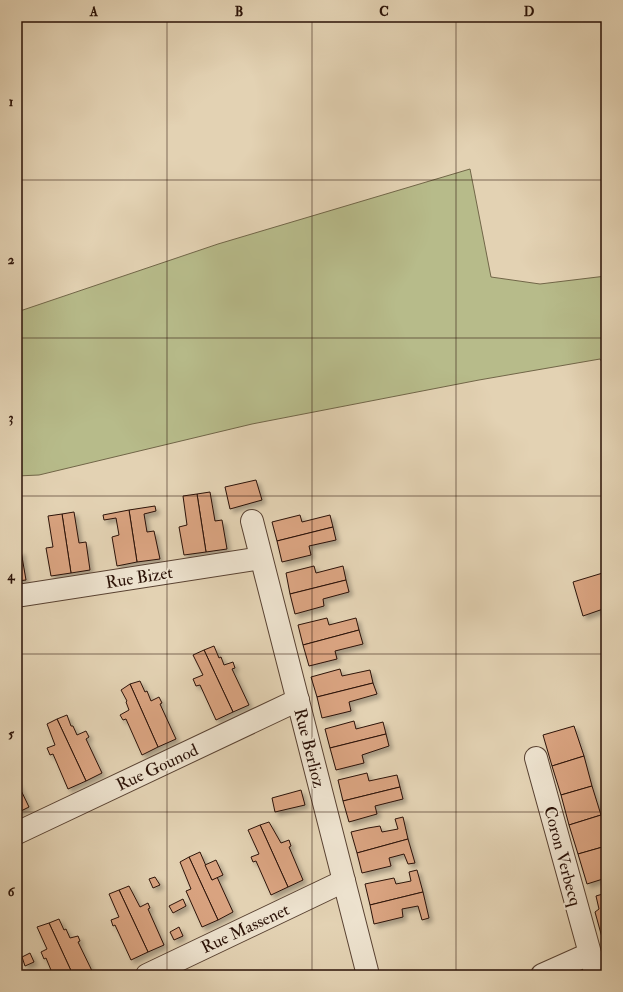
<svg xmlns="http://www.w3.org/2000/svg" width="623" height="992" font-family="'IM FELL Double Pica',serif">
	<defs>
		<filter id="shadow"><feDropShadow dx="3.5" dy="3.5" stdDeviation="2" flood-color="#0004"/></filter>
	</defs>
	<rect width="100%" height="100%" fill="#e3d2b3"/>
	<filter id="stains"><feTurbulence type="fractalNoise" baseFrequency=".005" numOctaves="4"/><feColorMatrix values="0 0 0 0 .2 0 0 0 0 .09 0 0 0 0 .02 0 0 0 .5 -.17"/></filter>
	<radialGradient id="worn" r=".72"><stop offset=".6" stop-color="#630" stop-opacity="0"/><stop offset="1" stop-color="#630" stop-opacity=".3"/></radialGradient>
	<path fill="#b7bb8a" stroke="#716648" d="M470,169L491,277L540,284L606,276V368L600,359L479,380L252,424L39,475L17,476V312L218,244Z"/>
	<g fill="#d9a380" stroke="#2b1207" filter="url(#shadow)">
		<path d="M256,480L262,500L230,509L225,487Z"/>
		<path d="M210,492L215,521L222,520L227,549L206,552L197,494Z"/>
		<path d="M197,494L206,552L184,555L179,527L187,525L183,496Z"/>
		<path d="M155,506L156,511L144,514L147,532L154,531L160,559L137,562L129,510Z"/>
		<path d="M129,510L137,562L117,566L112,537L119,535L116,518L104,520L103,515Z"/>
		<path d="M74,512L79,543L86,542L90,570L71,573L62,514Z"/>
		<path d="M62,514L71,573L51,576L46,548L53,547L48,516Z"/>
		<path d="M300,515L302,522L330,515L333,527L277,541L272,522Z"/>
		<path d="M333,527L336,540L309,546L311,555L282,562L277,541Z"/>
		<path d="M21,551L26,580L17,581V552Z"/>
		<path d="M314,566L316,573L343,566L346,580L290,594L286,573Z"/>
		<path d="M606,572V608L583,616L573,582Z"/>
		<path d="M346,580L349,592L323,599L324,606L295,614L290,594Z"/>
		<path d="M327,618L329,625L356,618L359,630L303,645L298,625Z"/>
		<path d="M359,630L363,644L335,651L337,659L309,666L303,645Z"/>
		<path d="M214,646L219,658L221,657L224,665L233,662L235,668L232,669L249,705L233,712L204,650Z"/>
		<path d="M204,650L233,712L216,720L200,685L196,686L193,679L203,675L193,655Z"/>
		<path d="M340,669L342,676L370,670L373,683L317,697L311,677Z"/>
		<path d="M140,681L145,692L147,691L151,701L159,697L162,703L160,704L176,739L158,747L130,684Z"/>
		<path d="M373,683L377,694L349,702L351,711L322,718L317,697Z"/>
		<path d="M130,684L158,747L142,755L126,719L123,720L120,715L129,710L126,702L127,701L121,690Z"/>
		<path d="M67,715L71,726H73L77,735L86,731L89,737L86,739L102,773L86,781L57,719Z"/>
		<path d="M57,719L86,781L68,789L53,754L50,755L47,748L55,745L47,724Z"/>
		<path d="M354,721L356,729L383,722L386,734L330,748L325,729Z"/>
		<path d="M574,726L584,756L552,766L543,735Z"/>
		<path d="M386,734L389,746L362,755L364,763L336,770L330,748Z"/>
		<path d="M584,756L592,786L561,795L552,766Z"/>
		<path d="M367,773L369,781L397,775L400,787L343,801L338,780Z"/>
		<path d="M17,782L29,807L17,813Z"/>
		<path d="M592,786L601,815L569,825L561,795Z"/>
		<path d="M400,787L403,799L375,806L377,814L349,822L343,801Z"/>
		<path d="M301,790L305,805L275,812L272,798Z"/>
		<path d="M601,815L606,833V846L578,854L569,825Z"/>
		<path d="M403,817L408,839L357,853L351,832L368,828L380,826L382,832L398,829L395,819Z"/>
		<path d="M269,822L281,843L289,840L291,846L289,847L303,880L288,887L260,825Z"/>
		<path d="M260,825L288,887L271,895L256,861L253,862L251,857L259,854L248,830Z"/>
		<path d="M408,839L415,863L408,864L404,854L389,858L391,866L362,873L357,853Z"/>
		<path d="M606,846V878L587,884L578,854Z"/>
		<path d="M200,852L212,880L217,877L233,912L218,920L189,857Z"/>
		<path d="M189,857L218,920L202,927L186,891L191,889L180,862Z"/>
		<path d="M216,860L223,875L212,880L205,865Z"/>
		<path d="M417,870L423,892L370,905L365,884L394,878L396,884L411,881L409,872Z"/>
		<path d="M155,877L160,885L153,888L149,879Z"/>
		<path d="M129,886L140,907L148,903L150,908L148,909L164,945L148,952L119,890Z"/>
		<path d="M119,890L148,952L131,960L115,925L113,926L111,920L119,917L109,894Z"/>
		<path d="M423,892L429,918L422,920L418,906L402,909L403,917L374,924L370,905Z"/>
		<path d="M606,893V940L603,941L595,912L599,909L596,896Z"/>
		<path d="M183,899L186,906L173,913L169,906Z"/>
		<path d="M59,919L64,930L66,929L70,938L78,936L80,941L78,942L94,975H73L49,923Z"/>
		<path d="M49,923L73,975H53L46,958L44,959L41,952L47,949L37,927Z"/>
		<path d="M179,927L183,936L174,940L170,932Z"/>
		<path d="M606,940V951L603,941Z"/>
		<path d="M30,953L34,962L25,966L22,957Z"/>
	</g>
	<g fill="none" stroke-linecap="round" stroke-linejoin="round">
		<g stroke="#594232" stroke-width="24">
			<g id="minor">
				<path d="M252,521L368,975"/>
				<path d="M17,596L261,558"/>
				<path d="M536,758L596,975"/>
				<path d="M17,833L298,700"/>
				<path d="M147,975L344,881"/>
				<path d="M542,975L589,954"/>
			</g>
		</g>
		<use href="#minor" stroke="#ede2ce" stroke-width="22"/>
	</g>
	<path fill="none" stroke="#2b1207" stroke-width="1" stroke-opacity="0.55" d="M167,17V975M312,17V975M456,17V975M17,180H606M17,338H606M17,496H606M17,654H606M17,812H606"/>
	<g text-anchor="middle" stroke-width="3.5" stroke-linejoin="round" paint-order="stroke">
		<g font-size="17" fill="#2b1207" stroke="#ede2ce">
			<text transform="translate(139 577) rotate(-9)" y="6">Rue Bizet</text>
			<text transform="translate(310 748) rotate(76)" y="6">Rue Berlioz</text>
			<text transform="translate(157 767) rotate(-25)" y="6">Rue Gounod</text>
			<text transform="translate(563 856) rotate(75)" y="6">Coron Verbecq</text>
			<text transform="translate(245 928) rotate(-25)" y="6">Rue Massenet</text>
		</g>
	</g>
	<rect width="623" height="992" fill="none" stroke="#e3d2b3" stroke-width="44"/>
	<rect x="22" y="22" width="579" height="948" fill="none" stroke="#2b1207" stroke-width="1.5"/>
	<g font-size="13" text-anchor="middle" font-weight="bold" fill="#2b1207">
		<text x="94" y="16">A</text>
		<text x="239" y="16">B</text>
		<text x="384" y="16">C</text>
		<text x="529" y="16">D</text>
		<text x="11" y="106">1</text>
		<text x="11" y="264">2</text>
		<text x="11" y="422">3</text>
		<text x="11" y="580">4</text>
		<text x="11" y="738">5</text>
		<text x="11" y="896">6</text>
	</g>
	<rect width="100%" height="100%" filter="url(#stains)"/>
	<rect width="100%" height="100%" fill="url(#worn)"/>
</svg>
